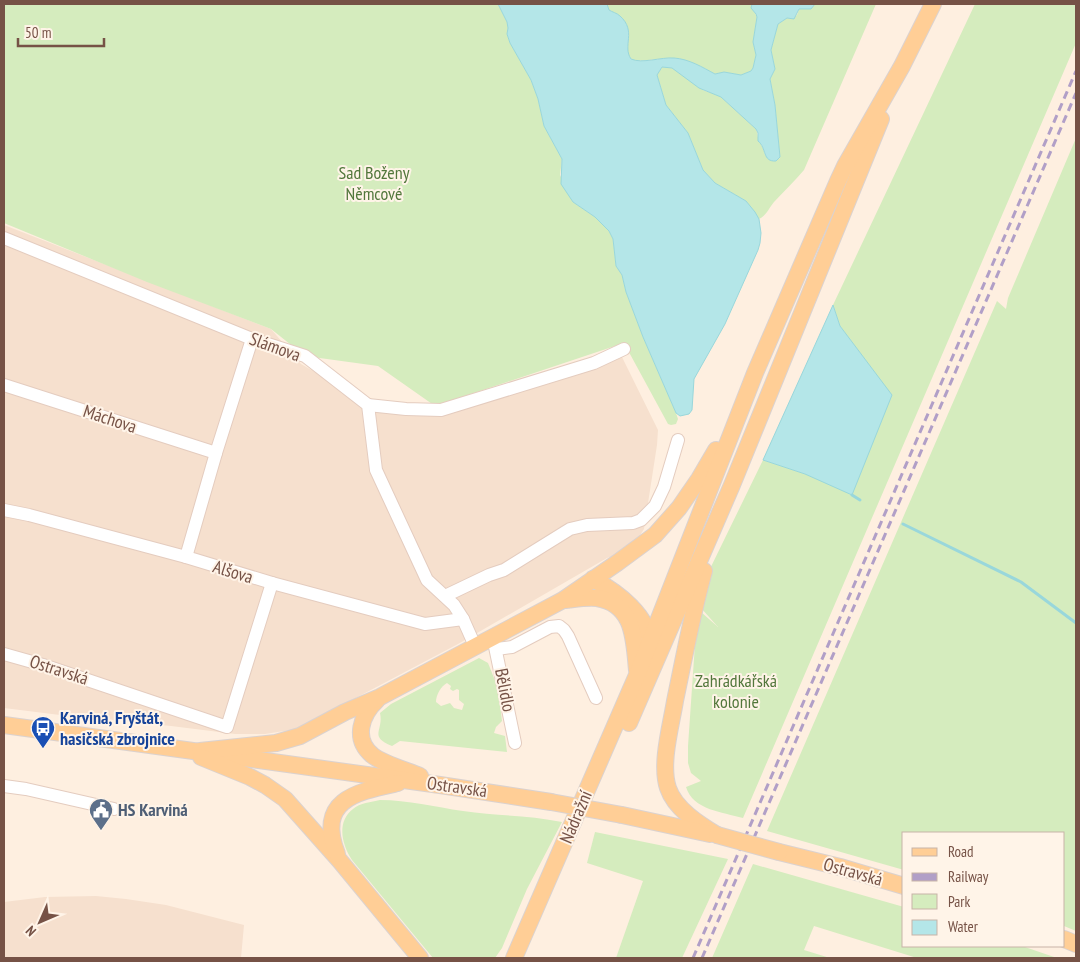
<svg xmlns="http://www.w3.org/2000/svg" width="1080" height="962" font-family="'PT Sans Narrow',sans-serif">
	<rect width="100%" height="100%" fill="#feefe0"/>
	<g fill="#f6e0ce">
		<path d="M4,225L271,329L301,364L386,413H453L614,357H622L658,430L657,445L644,529L637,540L617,555L607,558L458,644L297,729L265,734H235L171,726L60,715L4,708Z"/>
		<path d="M96,896L126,899L166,905L244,925L241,958H4V902L45,897Z"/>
	</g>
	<g fill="#d5ecbe" fill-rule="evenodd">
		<path d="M4,4H498L507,22L508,28L507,34L510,43L531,80L538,99L544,126L562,159L560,175L573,202L595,217L609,231L613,239L616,266L622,275L626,292L643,337L676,413L678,419L676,424L671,425L668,424L624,343L435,406L378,366L305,356L271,329L147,282L4,223Z"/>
		<path d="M607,4H752L751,6L757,17L753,42L756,55L753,68L751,71L741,75L724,72L715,74L702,67L675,58L635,61C621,55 632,40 628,29C624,19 617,15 609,10Z"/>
		<path d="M815,4H876L804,170C795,181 784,191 774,202C769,208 766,216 759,219L746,201L715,183L703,170L688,133L666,105L657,75L662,67C678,65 690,83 703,90C709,93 715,93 721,97L756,129C758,133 757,137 759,140C761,146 764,148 765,155L779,159L780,157L775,105L770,79L775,69L771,50L778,24L787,18L791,19L797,15L799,9H811Z"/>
		<path d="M975,4H1076V43L743,818C722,812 693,810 686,787L701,781L691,773L688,763V746L695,644L701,612L718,627L701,608L706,577L763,460L805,474L891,395L840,326L833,305Z"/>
		<path d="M1076,138V931L1064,926V833H904V870L767,831L997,301L1006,309L1008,298Z"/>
		<path d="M479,658L488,663L498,688L502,721L496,727L494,733L505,736L507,752L400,741L392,746C368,736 384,731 380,713L391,704ZM447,683L451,686L450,689L453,691L457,689L459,690V700L464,704L462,710L454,708L450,703L441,706L436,702C436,695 441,686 447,683Z"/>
		<path d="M380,800C408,800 435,807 463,811C496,816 529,815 562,822L527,889L502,948L495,958H433L352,860C342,845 336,822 353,809C360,803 371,802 380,800Z"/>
		<path d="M595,832L728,859L682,958H616L643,881L587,863Z"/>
		<path d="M753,864L904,907V946H1022L1057,958H917L814,926L804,950L830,958H712Z"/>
	</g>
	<g fill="#b4e6e8" stroke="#99d7db">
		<path d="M498,4H607L609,10C612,12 617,13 620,16C637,31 622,46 631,59C642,64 661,57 674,58C689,59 702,67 715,74L724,72L741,75L751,71L753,68L756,55L753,42L757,17L756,14L751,8L752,4H815L811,9H799L794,19L787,18L778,24L771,50L775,69L770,79L775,105L780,157L776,161C762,162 767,148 758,141V133L756,129L721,97L699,88L672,68L662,67L657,75L666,105L688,133L703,170L715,183L746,201L755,212L759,219L761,233L760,243L758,250L725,324L694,379L692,410L689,414L680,416L676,413L643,337L626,292L622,275L616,266L613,239L609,231L595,217L573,202L561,184L562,159L544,126L538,99L531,80L510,43L507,34L508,28L507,22Z"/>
		<path d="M833,305L840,326L892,395L852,495L805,474L763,460Z"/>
	</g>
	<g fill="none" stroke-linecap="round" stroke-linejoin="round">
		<g stroke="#99d7db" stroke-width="3">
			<path d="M852,495L860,500"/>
			<path d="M903,524L1021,582L1076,623"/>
		</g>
		<g stroke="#e4ccbf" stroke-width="14">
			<g id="minor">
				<path d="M4,238L252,339L305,356L368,405L376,470L427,580L454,605L463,619L475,646"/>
				<path d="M4,385L216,453"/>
				<path d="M368,405L406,409L441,410L594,363L624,349"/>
				<path d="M4,510L29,515L186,557L272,583L425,624L463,619"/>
				<path d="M186,557L216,453L252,339"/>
				<path d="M445,596L489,575L504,570L570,529L587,525L633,523L641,520L655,506L664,487L678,440"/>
				<path d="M494,642L515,743"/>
				<path d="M497,649L512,647L550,627L559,626L564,630L568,636L596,698"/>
				<path d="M4,654L43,665L227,727L272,583"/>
				<path d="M4,786L26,789L114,809"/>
			</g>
		</g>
		<g stroke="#dbd2cf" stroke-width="18">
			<g id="major">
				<path d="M704,571C692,614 684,658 675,701C671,726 660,764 668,788C675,809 699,824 717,835"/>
				<path d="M593,579C617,592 650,616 650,646"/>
				<path d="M565,600C575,599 586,597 597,598C635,604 634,641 637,670"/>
				<path d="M377,700C361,715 353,739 372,755C381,763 408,771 420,776"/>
				<path d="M629,723L732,485L881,119"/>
				<path d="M4,725L440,785L551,802"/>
				<path d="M200,751L276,743L300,736L345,712L380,697L563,600L617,563L655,535L679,508L699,479L716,450"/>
				<path d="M201,757L250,777L265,785L285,799L340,861L420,958"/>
				<path d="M622,815L710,834"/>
				<path d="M779,852L840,867L904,886"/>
				<path d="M337,854C316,799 357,792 398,783"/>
				<path d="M1064,939L1076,944"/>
				<path d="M514,958L637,675L755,373L838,181L845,166L902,66L933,4"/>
			</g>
		</g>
		<use href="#minor" stroke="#fff" stroke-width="12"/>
		<use href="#major" stroke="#ffce96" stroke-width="16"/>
		<g stroke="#b19fc7" stroke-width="3" stroke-dasharray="8 5" stroke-linecap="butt">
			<path d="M693,958L1076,71"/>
			<path d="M702,958L1076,93"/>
		</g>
		<g stroke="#dbd2cf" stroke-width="18" stroke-linecap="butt">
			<g id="major-bridge">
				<path d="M551,802L622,815"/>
				<path d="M717,835L779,852"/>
			</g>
		</g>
		<use href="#major-bridge" stroke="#ffce96" stroke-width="16"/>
	</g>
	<defs>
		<g id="bus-pin" transform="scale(1.25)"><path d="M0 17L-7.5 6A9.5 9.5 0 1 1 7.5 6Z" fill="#1a4fb4" stroke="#fff4e8"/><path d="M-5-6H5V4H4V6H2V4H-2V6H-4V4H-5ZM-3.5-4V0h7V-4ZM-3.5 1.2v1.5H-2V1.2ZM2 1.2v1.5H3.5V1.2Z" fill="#fff"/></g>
		<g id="civic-pin" transform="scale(1.25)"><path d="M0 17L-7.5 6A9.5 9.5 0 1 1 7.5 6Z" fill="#5c6f8a" stroke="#fff4e8"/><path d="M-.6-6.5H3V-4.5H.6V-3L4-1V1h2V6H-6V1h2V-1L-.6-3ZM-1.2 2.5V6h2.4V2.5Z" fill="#fff"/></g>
	</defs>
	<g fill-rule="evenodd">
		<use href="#bus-pin" x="43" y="728"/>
		<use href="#civic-pin" x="101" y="810"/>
	</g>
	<g text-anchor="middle" stroke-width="4" stroke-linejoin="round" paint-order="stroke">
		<g font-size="18" fill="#52773b" stroke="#fff4e8">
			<text x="374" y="179">Sad Boženy<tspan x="374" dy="21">Němcové</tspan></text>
			<text x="736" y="687">Zahrádkářská<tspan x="736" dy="21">kolonie</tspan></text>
		</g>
		<g font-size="18" fill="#765246" stroke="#fff4e8">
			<text transform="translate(275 347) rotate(20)" y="6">Slámova</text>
			<text transform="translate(110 419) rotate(18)" y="6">Máchova</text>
			<text transform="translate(233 572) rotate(17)" y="6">Alšova</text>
			<text transform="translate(59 670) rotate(18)" y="6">Ostravská</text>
			<text transform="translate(505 690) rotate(79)" y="6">Bělidlo</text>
			<text transform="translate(457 787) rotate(8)" y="6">Ostravská</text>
			<text transform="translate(576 817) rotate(-67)" y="6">Nádražní</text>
			<text transform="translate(853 872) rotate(16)" y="6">Ostravská</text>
		</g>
		<g font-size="18" font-weight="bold" fill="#164399" stroke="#fff4e8" text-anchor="start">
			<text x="60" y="724">Karviná, Fryštát,<tspan x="60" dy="21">hasičská zbrojnice</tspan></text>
		</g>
		<g font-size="18" font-weight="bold" fill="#4e5e75" stroke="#fff4e8" text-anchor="start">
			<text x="118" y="816">HS Karviná</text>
		</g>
	</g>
	<rect width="1080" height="962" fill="none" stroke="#765246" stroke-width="10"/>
	<rect x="902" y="832" width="162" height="115" fill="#fff4e8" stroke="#c8b3a7"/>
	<rect x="912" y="848" width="25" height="8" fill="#ffce96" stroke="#c8b3a7"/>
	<text x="948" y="857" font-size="15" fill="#765246">Road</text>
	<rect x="912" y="873" width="25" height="8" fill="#b19fc7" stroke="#c8b3a7"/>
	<text x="948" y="882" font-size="15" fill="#765246">Railway</text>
	<rect x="912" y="894" width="25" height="15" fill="#d5ecbe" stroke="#c8b3a7"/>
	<text x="948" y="907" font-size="15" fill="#765246">Park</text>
	<rect x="912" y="920" width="25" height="15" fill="#b4e6e8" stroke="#c8b3a7"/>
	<text x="948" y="932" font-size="15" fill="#765246">Water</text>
	<g transform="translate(40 922) rotate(225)" stroke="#fff4e8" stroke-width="4" paint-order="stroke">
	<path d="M0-4L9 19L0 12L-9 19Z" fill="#765246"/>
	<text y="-8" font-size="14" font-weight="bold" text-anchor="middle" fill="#765246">N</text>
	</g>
	<path d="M18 38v8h86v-8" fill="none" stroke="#765246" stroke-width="2.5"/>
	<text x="25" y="38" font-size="15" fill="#765246" stroke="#fff4e8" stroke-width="4" paint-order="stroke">50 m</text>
</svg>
